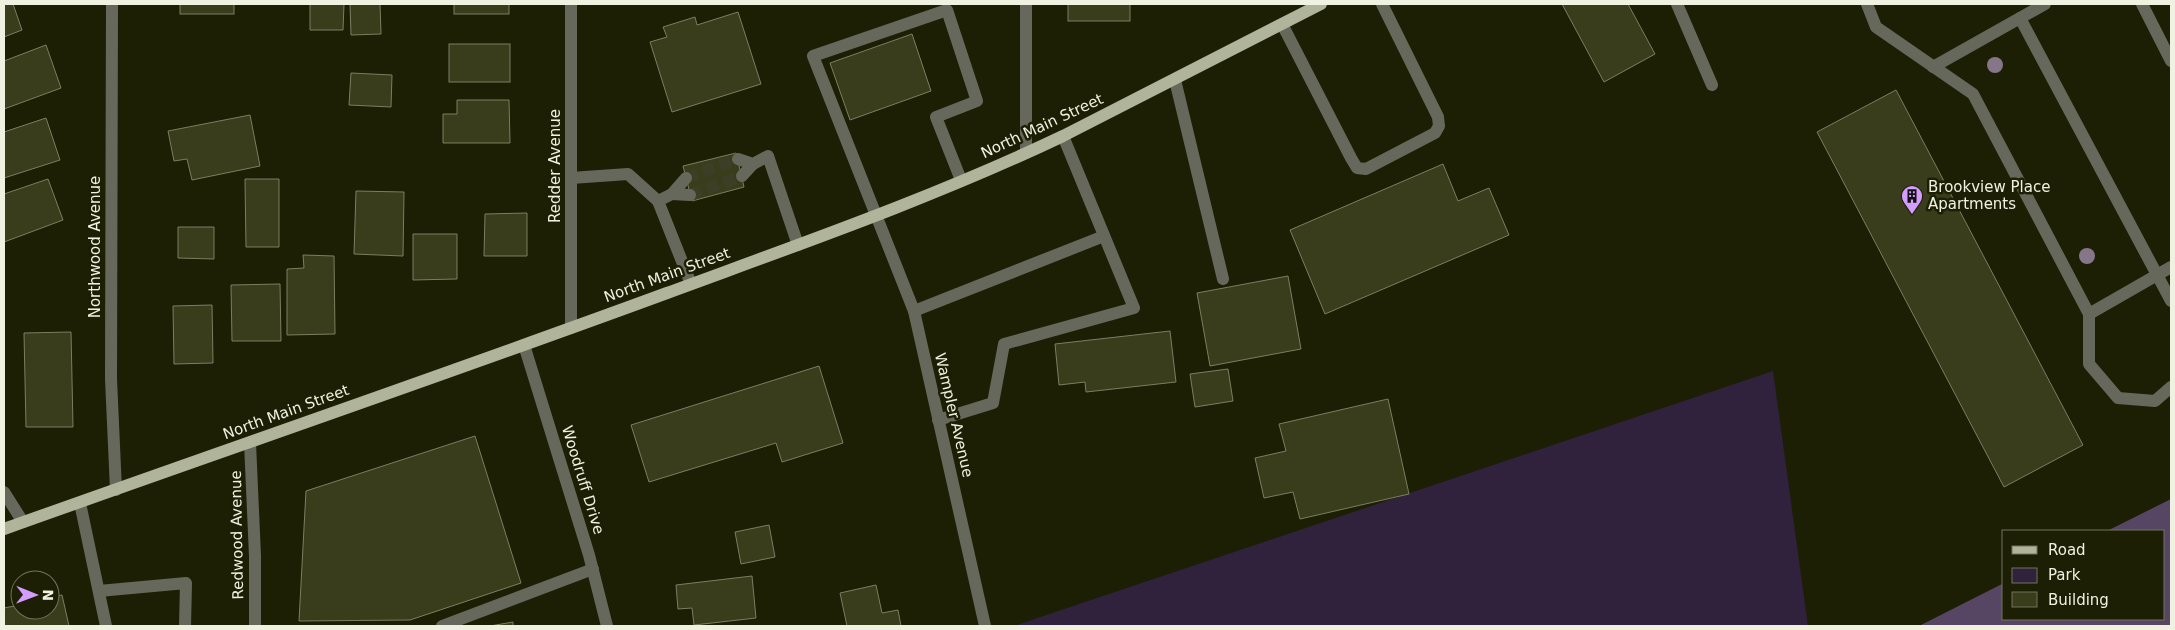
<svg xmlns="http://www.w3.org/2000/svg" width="2175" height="630" font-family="'DejaVu Sans',sans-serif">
	<rect width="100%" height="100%" fill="#1d1f05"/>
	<path fill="#30213c" d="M1773,371L1808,626H1014Z"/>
	<path fill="#564664" d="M2171,499V626H1919L2004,583V619H2164V531H2107Z"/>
	<g fill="#3a3d1b" stroke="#7b7f62">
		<path d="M4,4H13L22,30L4,37Z"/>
		<rect x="180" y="4" width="54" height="10"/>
		<path d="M310,4H344L343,30H310Z"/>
		<path d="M350,4H380L381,34L351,35Z"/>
		<rect x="454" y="4" width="55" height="10"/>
		<rect x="1068" y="4" width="62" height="17"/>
		<path d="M1562,4H1628L1655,54L1604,82Z"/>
		<path d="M738,12L761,84L672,112L650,42L667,37L663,27L695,17L697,25Z"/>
		<path d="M912,34L931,91L850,120L830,63Z"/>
		<rect x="449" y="44" width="61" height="38"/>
		<path d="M46,45L61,88L4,109V61Z"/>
		<path d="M351,73L392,75L391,107L349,105Z"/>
		<path d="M1896,90L2083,445L2004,487L1817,132Z"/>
		<path d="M457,100H509L510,143H443V114H457Z"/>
		<path d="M250,115L260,166L192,180L187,159L174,161L168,131Z"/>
		<path d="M46,118L60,160L4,178V132Z"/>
		<path d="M736,153L744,187L692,201L683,166Z"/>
		<path d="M1443,164L1458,201L1489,188L1509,235L1325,314L1290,230Z"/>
		<path d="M48,179L63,220L4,242V194Z"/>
		<path d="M245,179H279V247H246Z"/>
		<path d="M356,191L404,192L403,256L354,254Z"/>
		<path d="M527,213V256H484L485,214Z"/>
		<path d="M178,227H214V259L178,258Z"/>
		<path d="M413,234H457V279L413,280Z"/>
		<path d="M303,255L334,256L335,334L287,335V269L304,268Z"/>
		<path d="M1288,276L1301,349L1210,366L1197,293Z"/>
		<path d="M280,284L281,341H232L231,285Z"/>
		<path d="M212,305L213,363L174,364L173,306Z"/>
		<path d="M1170,331L1176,382L1086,392L1085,382L1059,385L1055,344Z"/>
		<path d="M71,332L73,427H26L24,333Z"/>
		<path d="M819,366L843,443L782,462L776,443L649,482L631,425Z"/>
		<path d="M1228,369L1233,401L1195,407L1190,374Z"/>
		<path d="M1388,399L1409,494L1300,519L1293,492L1264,498L1255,458L1286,451L1279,424Z"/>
		<path d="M475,436L521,583L410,620L299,621L306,491Z"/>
		<path d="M769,525L775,557L741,564L735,532Z"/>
		<path d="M752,576L756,618L694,625L692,608L678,609L676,585Z"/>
		<path d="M876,585L882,613L898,610L901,626H847L840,593Z"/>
		<path d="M62,595L69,626H4V608L20,605V610H50V597Z"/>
		<path d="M513,622V626H490Z"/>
	</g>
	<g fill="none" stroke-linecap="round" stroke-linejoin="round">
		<g stroke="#3c3e26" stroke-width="12" stroke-dasharray="12 6" stroke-linecap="butt">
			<path d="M686,178L738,159"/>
			<path d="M690,195L742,176"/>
		</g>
		<g stroke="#66685b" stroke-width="12">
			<path d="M112,4L111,379L116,490"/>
			<path d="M571,4V328"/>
			<path d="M1026,4V153"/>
			<path d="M1677,4L1712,85"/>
			<path d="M1867,4L1876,27L1973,94L2089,314L2171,267"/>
			<path d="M2142,4L2171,61"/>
			<path d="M2020,18L2171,301"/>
			<path d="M1282,24L1351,158L1357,168L1366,169L1435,133L1439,126L1438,117L1382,4"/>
			<path d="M1933,67L2045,4"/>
			<path d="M1175,80L1223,279"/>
			<path d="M738,159L753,164L768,156L798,245"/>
			<path d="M742,176L753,164"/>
			<path d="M571,178L628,174L658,201"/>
			<path d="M686,178L672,194L690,195"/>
			<path d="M961,180L936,117L977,101L947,10L813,56L914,311L985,626"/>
			<path d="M672,194L658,201L691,284"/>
			<path d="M914,311L1104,236"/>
			<path d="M2089,314V364L2118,398L2155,401L2171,387"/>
			<path d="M524,345L589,555L607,626"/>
			<path d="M938,420L993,403L1004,344L1134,308L1063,136"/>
			<path d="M250,443L255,556V626"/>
			<path d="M4,492L23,522"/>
			<path d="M80,503L106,626"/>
			<path d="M99,591L186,583L185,626"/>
			<path d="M442,626L593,569"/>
		</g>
		<path stroke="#b0b49a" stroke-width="12" d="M4,529C225,450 447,374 667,293C800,244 935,197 1063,136L1321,4"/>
	</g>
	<g fill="#867689">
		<circle cx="1995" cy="65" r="8"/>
		<circle cx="2087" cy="256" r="8"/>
	</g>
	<defs>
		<g id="building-pin" transform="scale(1.125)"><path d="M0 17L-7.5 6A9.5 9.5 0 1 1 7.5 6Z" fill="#d39cfd" stroke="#1d1f05"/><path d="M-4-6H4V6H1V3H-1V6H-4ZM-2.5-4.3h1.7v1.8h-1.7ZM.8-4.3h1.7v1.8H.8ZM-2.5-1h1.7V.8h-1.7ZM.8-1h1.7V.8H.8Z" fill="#111"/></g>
	</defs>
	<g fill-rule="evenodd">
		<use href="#building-pin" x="1912" y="196"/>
	</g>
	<g text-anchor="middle" stroke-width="5" stroke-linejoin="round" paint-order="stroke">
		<g font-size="15" fill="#eff1e1" stroke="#1d1f05">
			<text transform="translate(1042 126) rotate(-25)" y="5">North Main Street</text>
			<text transform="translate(555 166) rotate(-90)" y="5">Redder Avenue</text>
			<text transform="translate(95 247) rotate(-90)" y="5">Northwood Avenue</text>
			<text transform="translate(667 275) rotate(-20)" y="5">North Main Street</text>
			<text transform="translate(286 412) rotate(-20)" y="5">North Main Street</text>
			<text transform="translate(954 415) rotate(77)" y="5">Wampler Avenue</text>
			<text transform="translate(583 480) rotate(73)" y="5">Woodruff Drive</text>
			<text transform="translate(237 535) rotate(-91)" y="5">Redwood Avenue</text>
		</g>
		<g font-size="15" fill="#eff1e1" stroke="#1d1f05" text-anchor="start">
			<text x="1928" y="192">Brookview Place<tspan x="1928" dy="17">Apartments</tspan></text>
		</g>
	</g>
	<rect width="2175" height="630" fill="none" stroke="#eff1e1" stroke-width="10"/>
	<rect x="2002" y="530" width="162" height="90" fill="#1d1f05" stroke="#71735d"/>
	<rect x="2012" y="546" width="25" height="8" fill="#b0b49a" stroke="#71735d"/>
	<text x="2048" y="555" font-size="15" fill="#eff1e1">Road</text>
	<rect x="2012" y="568" width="25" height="15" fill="#30213c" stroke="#71735d"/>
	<text x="2048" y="580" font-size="15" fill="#eff1e1">Park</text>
	<rect x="2012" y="592" width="25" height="15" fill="#3a3d1b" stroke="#71735d"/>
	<text x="2048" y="605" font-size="15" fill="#eff1e1">Building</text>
	<g transform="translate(35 595) rotate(91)"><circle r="24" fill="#1d1f05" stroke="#71735d"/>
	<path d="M0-4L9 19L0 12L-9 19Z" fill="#d39cfd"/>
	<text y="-8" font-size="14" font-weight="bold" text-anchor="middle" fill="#eff1e1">N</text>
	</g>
</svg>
